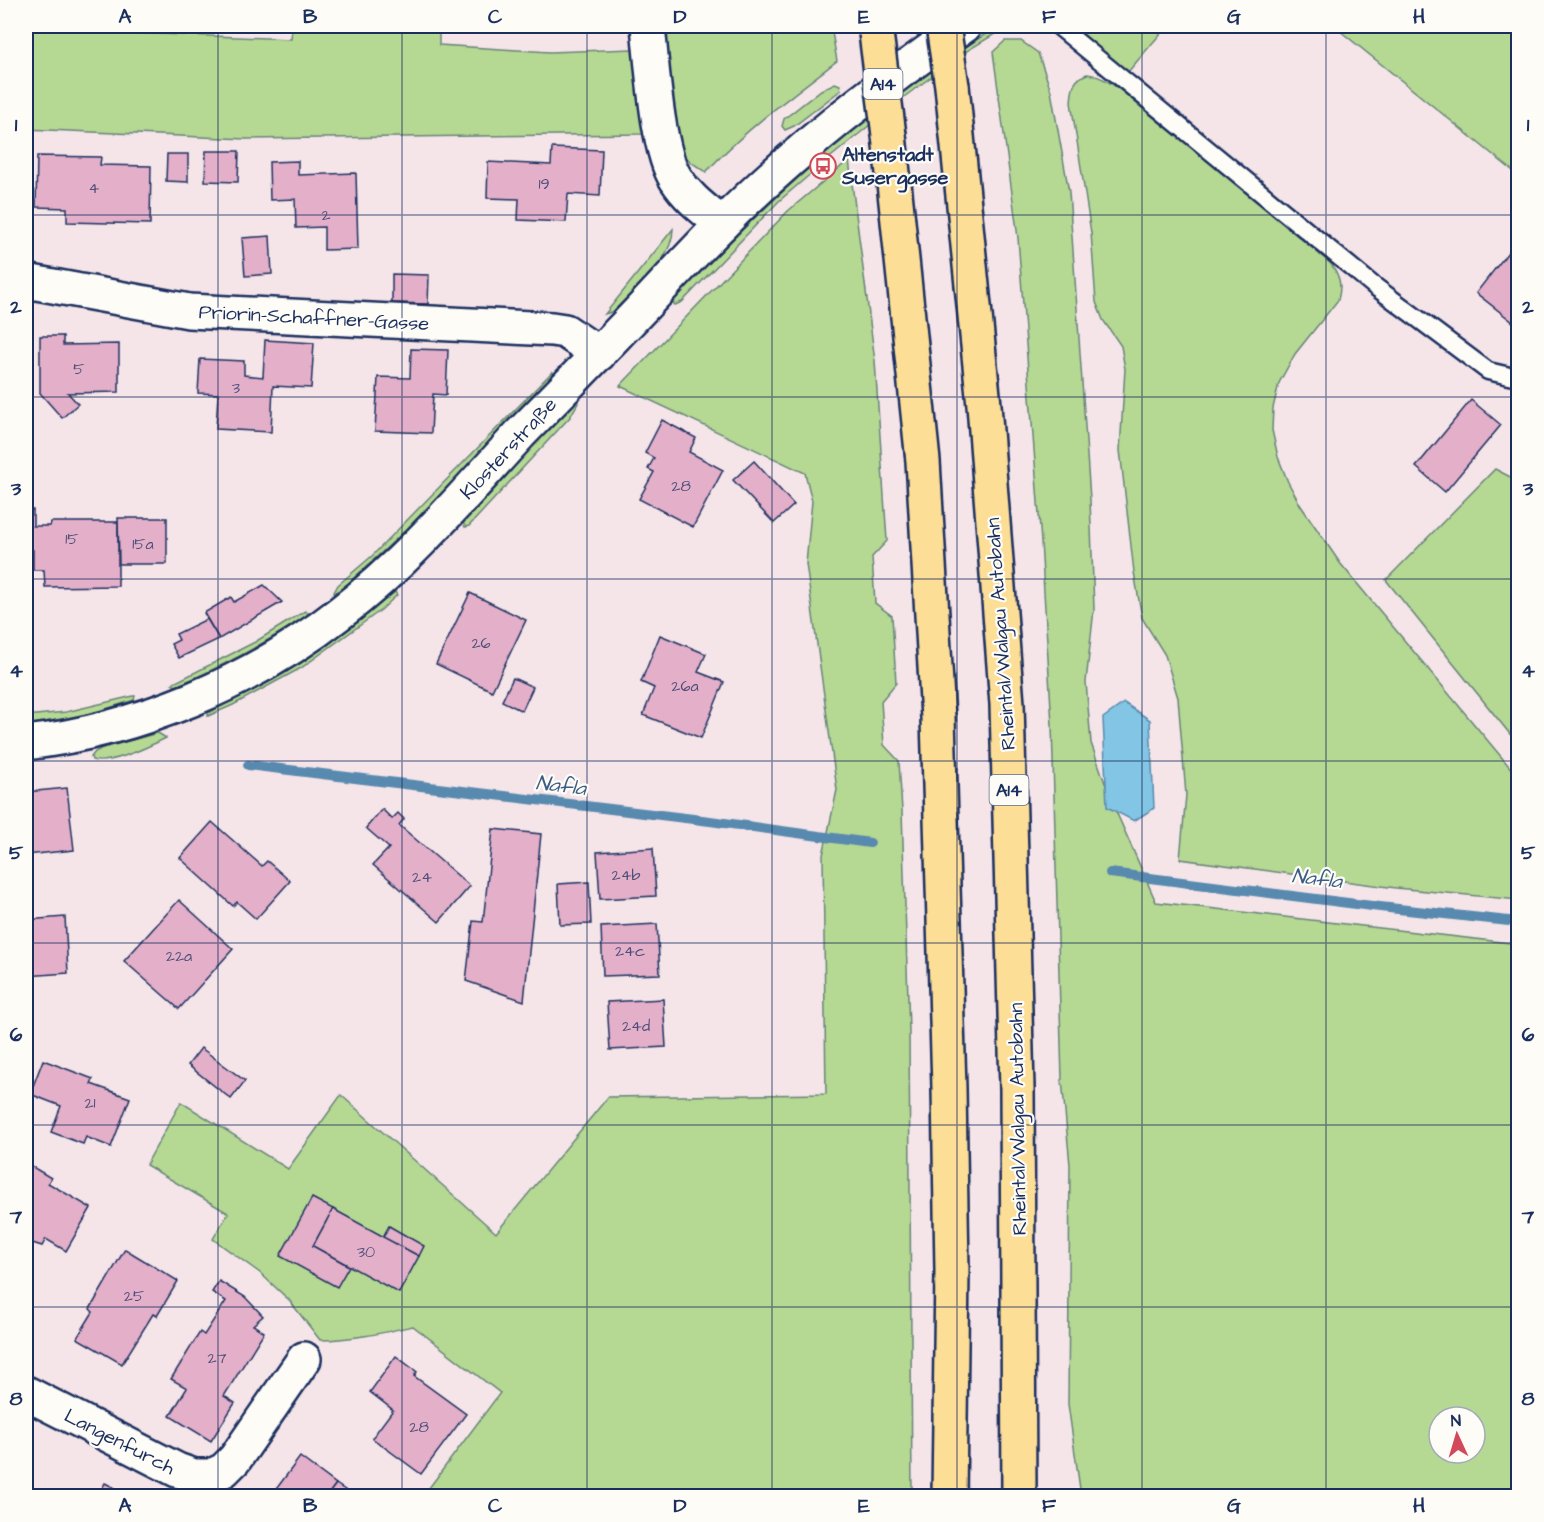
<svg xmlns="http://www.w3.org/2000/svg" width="1544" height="1522" font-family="'Architects Daughter',sans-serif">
	<rect width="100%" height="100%" fill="#f5e5e9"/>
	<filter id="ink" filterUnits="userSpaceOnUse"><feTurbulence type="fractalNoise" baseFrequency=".0167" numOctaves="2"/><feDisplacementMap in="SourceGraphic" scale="12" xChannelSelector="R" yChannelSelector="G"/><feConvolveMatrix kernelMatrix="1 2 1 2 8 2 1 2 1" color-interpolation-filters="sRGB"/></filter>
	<g filter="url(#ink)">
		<g fill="#b5d893" stroke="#688478" stroke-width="1.5" fill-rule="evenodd">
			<path d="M26,26H135L134,33L291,39L292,26H439V45L550,52L633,49L643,134L246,139L26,129Z"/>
			<path d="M663,26H831L837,61C791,96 745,130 706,172L683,157L675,130Z"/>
			<path d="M998,26H1008L965,52L904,97L821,165L779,201L682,302L675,305L672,302C680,285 708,264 722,250C807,164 896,90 998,26Z"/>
			<path d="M1072,26H1167L1128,72Z"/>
			<path d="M1334,26H1518V175Z"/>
			<path d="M1005,41H1021L1038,53L1051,91L1069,192L1090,499L1094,609L1086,682L1091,743L1111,800L1156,902L1518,944V1493L1497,1496H1081L1068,1404L1070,1165L1062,1080L1052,725L1041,542L1018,238L993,52ZM1439,1417H1475V1453H1439Z"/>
			<path d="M1087,74C1109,76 1131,100 1148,113C1210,162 1271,213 1331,264C1340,276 1342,286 1338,300L1295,354L1279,383L1273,408L1272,430L1278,457L1288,482L1301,506L1340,563L1518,777V900L1396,888L1180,859L1186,795L1178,698L1165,655L1142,618L1134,572L1120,450L1125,369L1121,346L1103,320L1096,302L1091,233L1071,102C1072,89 1073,79 1087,74Z"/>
			<path d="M835,83L840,85L841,90L794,126L785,130L782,126L784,119L821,90Z"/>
			<path d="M849,160L875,361L887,541L872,557L875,603L892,616L896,683L881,701L884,745L899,761L902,811L909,1030L912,1496H423L500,1393L413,1326C382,1333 352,1340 320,1340L289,1300L260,1273L213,1239L228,1213L146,1165L181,1102L288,1169L341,1095L496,1233L608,1097L826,1094L823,855L837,790L806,564L812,501L805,473L620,386L788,211Z"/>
			<path d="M673,229C673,260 635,289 614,311L605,314Z"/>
			<path d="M553,371L549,380L533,398L408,528L342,589L335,593L334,592L338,585L372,556Z"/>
			<path d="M573,402L578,403L570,417L469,526L465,527L463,522L472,510Z"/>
			<path d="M1495,469L1518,481V744L1386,580Z"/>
			<path d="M395,592L397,595L381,610L301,668L233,705L208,716V713L285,673L358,622Z"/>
			<path d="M305,611L308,613L306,617C264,644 221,667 176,686L172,684L255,642Z"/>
			<path d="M133,696H135L134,700L87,715L26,726V716L66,712Z"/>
			<path d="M158,733L166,738C150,746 109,766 92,760L91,757L95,752L102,748Z"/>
		</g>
		<path fill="#83c5e4" stroke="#5989ae" stroke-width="1.5" d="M1124,703L1150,720L1154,808L1134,821L1107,807L1103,718Z"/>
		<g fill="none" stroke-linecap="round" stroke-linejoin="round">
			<g stroke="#5989ae" stroke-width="10">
				<path d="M248,765L710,821L870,843"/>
				<path d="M1110,873L1380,907L1518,922"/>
			</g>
		</g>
		<g fill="#e3afc9" stroke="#1b2f5e" stroke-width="1.5">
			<path d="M552,148L602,150L600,196L568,194L566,222L518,220L519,199L487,198L488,162L551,165Z"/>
			<path d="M206,151H239L238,182L205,181Z"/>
			<path d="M167,154H188V182L166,181Z"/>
			<path d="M37,156L101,157L100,165L151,166L150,224L67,222V208L36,207Z"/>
			<path d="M298,161V175L356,173L358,249L324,250V227L296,228L295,199L270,200L269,162Z"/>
			<path d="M270,236L272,274L245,276L242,238Z"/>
			<path d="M1516,242L1518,244V326L1476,293Z"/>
			<path d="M392,274L429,275L428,304L392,303Z"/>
			<path d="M40,336H63V345L119,344V392L68,393L78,404L62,418L40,393Z"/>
			<path d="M265,340L314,343L311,388L273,386L271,432L216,429L218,394L198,393L200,359L244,361V375L263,377Z"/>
			<path d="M411,349L448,350L446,395L433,394L431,433L375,431L378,377L410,378Z"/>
			<path d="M1471,400L1501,425L1445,492L1416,467Z"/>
			<path d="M662,420L696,438L689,452L723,470L693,527L639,499L654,472L648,469L654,458L645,453Z"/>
			<path d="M754,461L794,505L774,523L733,480Z"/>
			<path d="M26,510H33V526H50L51,522H118V586L45,587L44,570H33V550H26Z"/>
			<path d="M118,518H167V564H119Z"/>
			<path d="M264,585L282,602L219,639L204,613L231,597L234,602Z"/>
			<path d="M470,593L526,620L492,691L436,664Z"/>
			<path d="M207,619L219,639L179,658L171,644L179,640L176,634Z"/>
			<path d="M660,635L706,654L698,672L724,682L701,738L643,715L654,688L641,682Z"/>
			<path d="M513,678L533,687L522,711L502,701Z"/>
			<path d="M67,788L74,850L26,855V792Z"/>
			<path d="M382,809L392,819L398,813L404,819L399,825L470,886L439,922L373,865L389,848L366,828Z"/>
			<path d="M212,822L262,866L267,861L290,881L256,919L237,902L233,906L180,858Z"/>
			<path d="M493,829L541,834L524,1001L466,981L473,921L483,922Z"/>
			<path d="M653,848L656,896L600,899L597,852Z"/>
			<path d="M589,882L591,924L560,925L558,884Z"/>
			<path d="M179,900L233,949L179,1009L124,961Z"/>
			<path d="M65,917L68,973L26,976V920Z"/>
			<path d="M657,924L660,974L603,976L601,927Z"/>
			<path d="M663,999L666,1047L610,1050L607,1002Z"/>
			<path d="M201,1048L245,1081L231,1099L188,1065Z"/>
			<path d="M43,1060L93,1079L91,1084L130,1098L111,1147L86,1137L83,1144L51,1132L61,1106L30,1094Z"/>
			<path d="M26,1163L51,1178L48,1183L91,1208L66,1251L46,1239L42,1246L26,1241Z"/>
			<path d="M312,1198L333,1209L313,1246L349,1266L337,1287L280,1256Z"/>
			<path d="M333,1209L419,1256L399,1293L313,1246Z"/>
			<path d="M389,1226L424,1246L419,1256L383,1237Z"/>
			<path d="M125,1249L178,1281L157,1316L153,1314L122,1364L77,1338L93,1312L90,1309Z"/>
			<path d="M219,1281L245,1297L263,1316L253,1325L264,1332L224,1396L235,1403L211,1441L170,1416L187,1388L171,1379L200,1332L204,1335L226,1301L212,1292Z"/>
			<path d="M396,1356L417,1372L414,1376L466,1414L421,1474L372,1438L393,1410L370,1392Z"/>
			<path d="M300,1457L336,1484L327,1496H271Z"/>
			<path d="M105,1483L131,1496H98Z"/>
			<path d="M336,1484L354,1496H327Z"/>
		</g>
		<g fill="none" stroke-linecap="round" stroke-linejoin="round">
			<g stroke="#1b2f5e" stroke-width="21">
				<path id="lane" d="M1058,26L1373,285L1488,371L1518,378"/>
			</g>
			<g stroke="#1b2f5e" stroke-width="38">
				<g id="street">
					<path d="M648,26C652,62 657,151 676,179C688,198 705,210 722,224"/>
					<path d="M26,281L189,311L552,329L565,331L599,354"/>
					<path d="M26,1393L177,1470L194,1476H211L224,1470L235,1459L304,1359"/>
				</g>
			</g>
			<g stroke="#1b2f5e" stroke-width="38">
				<path id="secondary" d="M26,743C138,730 251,683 340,613C407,562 463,496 520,434C554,399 588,365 621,330C655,295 687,259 721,225C795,150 878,86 964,26"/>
			</g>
			<g stroke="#1b2f5e" stroke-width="38">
				<g id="highway">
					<path d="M952,86L984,405L1007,704L1017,1089L1019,1496"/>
					<path d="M889,135L923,461L938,718L949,1088L952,1271L949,1496"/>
				</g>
			</g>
			<use href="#lane" stroke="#fdfcf7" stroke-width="16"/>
			<use href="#street" stroke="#fdfcf7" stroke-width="33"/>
			<use href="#secondary" stroke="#fdfcf7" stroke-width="33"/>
			<use href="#highway" stroke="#fdde96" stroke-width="33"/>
			<g stroke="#1b2f5e" stroke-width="38" stroke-linecap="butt">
				<g id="highway-bridge">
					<path d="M943,26L952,86"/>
					<path d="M876,33L889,135"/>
				</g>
			</g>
			<use href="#highway-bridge" stroke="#fdde96" stroke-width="33"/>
		</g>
	</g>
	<path fill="none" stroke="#1b2f5e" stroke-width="1.5" stroke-opacity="0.55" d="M218,26V1496M402,26V1496M587,26V1496M772,26V1496M957,26V1496M1142,26V1496M1326,26V1496M26,215H1518M26,397H1518M26,579H1518M26,761H1518M26,943H1518M26,1125H1518M26,1307H1518"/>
	<defs>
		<g id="bus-ring" transform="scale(1.35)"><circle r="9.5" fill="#fdfcf7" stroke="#d1495b" stroke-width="1.5"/><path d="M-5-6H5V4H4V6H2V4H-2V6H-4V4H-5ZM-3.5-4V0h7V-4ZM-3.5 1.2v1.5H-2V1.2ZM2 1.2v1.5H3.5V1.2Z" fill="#d1495b"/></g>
	</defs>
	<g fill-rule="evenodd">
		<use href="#bus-ring" x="823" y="166"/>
	</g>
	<g text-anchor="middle" stroke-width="4.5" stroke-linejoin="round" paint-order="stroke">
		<g font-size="16" fill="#4d4f79">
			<text x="544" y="189">19</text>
			<text x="94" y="193">4</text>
			<text x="326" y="220">2</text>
			<text x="79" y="374">5</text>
			<text x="236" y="393">3</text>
			<text x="681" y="491">28</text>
			<text x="72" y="544">15</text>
			<text x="143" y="549">15a</text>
			<text x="481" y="648">26</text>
			<text x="685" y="691">26a</text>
			<text x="626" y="880">24b</text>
			<text x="422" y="882">24</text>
			<text x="630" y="956">24c</text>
			<text x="179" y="961">22a</text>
			<text x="636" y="1031">24d</text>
			<text x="90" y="1108">21</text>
			<text x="366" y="1257">30</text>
			<text x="134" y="1301">25</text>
			<text x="217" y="1363">27</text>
			<text x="419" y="1432">28</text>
		</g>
		<g fill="#fdfcf7" stroke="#5f6c8c" stroke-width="1.5">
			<rect x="863.5" y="69" width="39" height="30" rx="4.5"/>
			<rect x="989.5" y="775" width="39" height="30" rx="4.5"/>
		</g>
		<g font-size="18" font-weight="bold" fill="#1b2f5e">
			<text x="883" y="90">A14</text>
			<text x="1009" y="796">A14</text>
		</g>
		<g font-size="20" font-weight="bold" fill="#1b2f5e" stroke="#fdfcf7" text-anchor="start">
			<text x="842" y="161">Altenstadt<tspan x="842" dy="23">Susergasse</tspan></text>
		</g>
		<g font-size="20" fill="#1b2f5e" stroke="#fdfcf7">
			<text transform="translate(314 317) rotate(3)" y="7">Priorin-Schaffner-Gasse</text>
			<text transform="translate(508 448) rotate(-47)" y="7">Klosterstraße</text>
			<text transform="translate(1000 634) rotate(-94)" y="7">Rheintal/Walgau Autobahn</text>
			<text transform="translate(1017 1119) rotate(-91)" y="7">Rheintal/Walgau Autobahn</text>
			<text transform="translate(120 1441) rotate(27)" y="7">Langenfurch</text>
		</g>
		<g font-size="21" font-style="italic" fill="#3a5c86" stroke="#fdfcf7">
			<text transform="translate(561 785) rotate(7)" y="7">Nafla</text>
			<text transform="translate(1317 878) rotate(7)" y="7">Nafla</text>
		</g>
	</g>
	<rect width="1544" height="1522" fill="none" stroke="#fdfcf7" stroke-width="66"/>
	<g transform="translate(1457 1435) rotate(356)"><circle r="28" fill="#fdfcf7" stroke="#a3aaba" stroke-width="1.5"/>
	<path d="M0-4.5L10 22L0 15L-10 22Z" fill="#d1495b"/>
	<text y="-9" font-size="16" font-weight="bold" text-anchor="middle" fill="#1b2f5e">N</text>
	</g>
	<rect x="33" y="33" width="1478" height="1456" fill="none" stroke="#1b2f5e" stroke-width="2"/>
	<g font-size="20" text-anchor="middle" font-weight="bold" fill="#1b2f5e">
		<text x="125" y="23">A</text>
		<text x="310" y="23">B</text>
		<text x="495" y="23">C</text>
		<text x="680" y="23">D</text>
		<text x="864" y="23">E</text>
		<text x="1049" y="23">F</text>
		<text x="1234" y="23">G</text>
		<text x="1419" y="23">H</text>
		<text x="16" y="131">1</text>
		<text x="1528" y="131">1</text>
		<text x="16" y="313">2</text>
		<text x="1528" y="313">2</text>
		<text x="16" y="495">3</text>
		<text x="1528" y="495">3</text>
		<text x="16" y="677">4</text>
		<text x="1528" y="677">4</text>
		<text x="16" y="859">5</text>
		<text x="1528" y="859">5</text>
		<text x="16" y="1041">6</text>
		<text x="1528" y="1041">6</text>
		<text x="16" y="1223">7</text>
		<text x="1528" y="1223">7</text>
		<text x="16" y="1405">8</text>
		<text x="1528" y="1405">8</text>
		<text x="125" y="1512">A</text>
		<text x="310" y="1512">B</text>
		<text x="495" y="1512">C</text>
		<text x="680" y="1512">D</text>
		<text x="864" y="1512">E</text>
		<text x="1049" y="1512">F</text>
		<text x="1234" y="1512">G</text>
		<text x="1419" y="1512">H</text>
	</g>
</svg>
